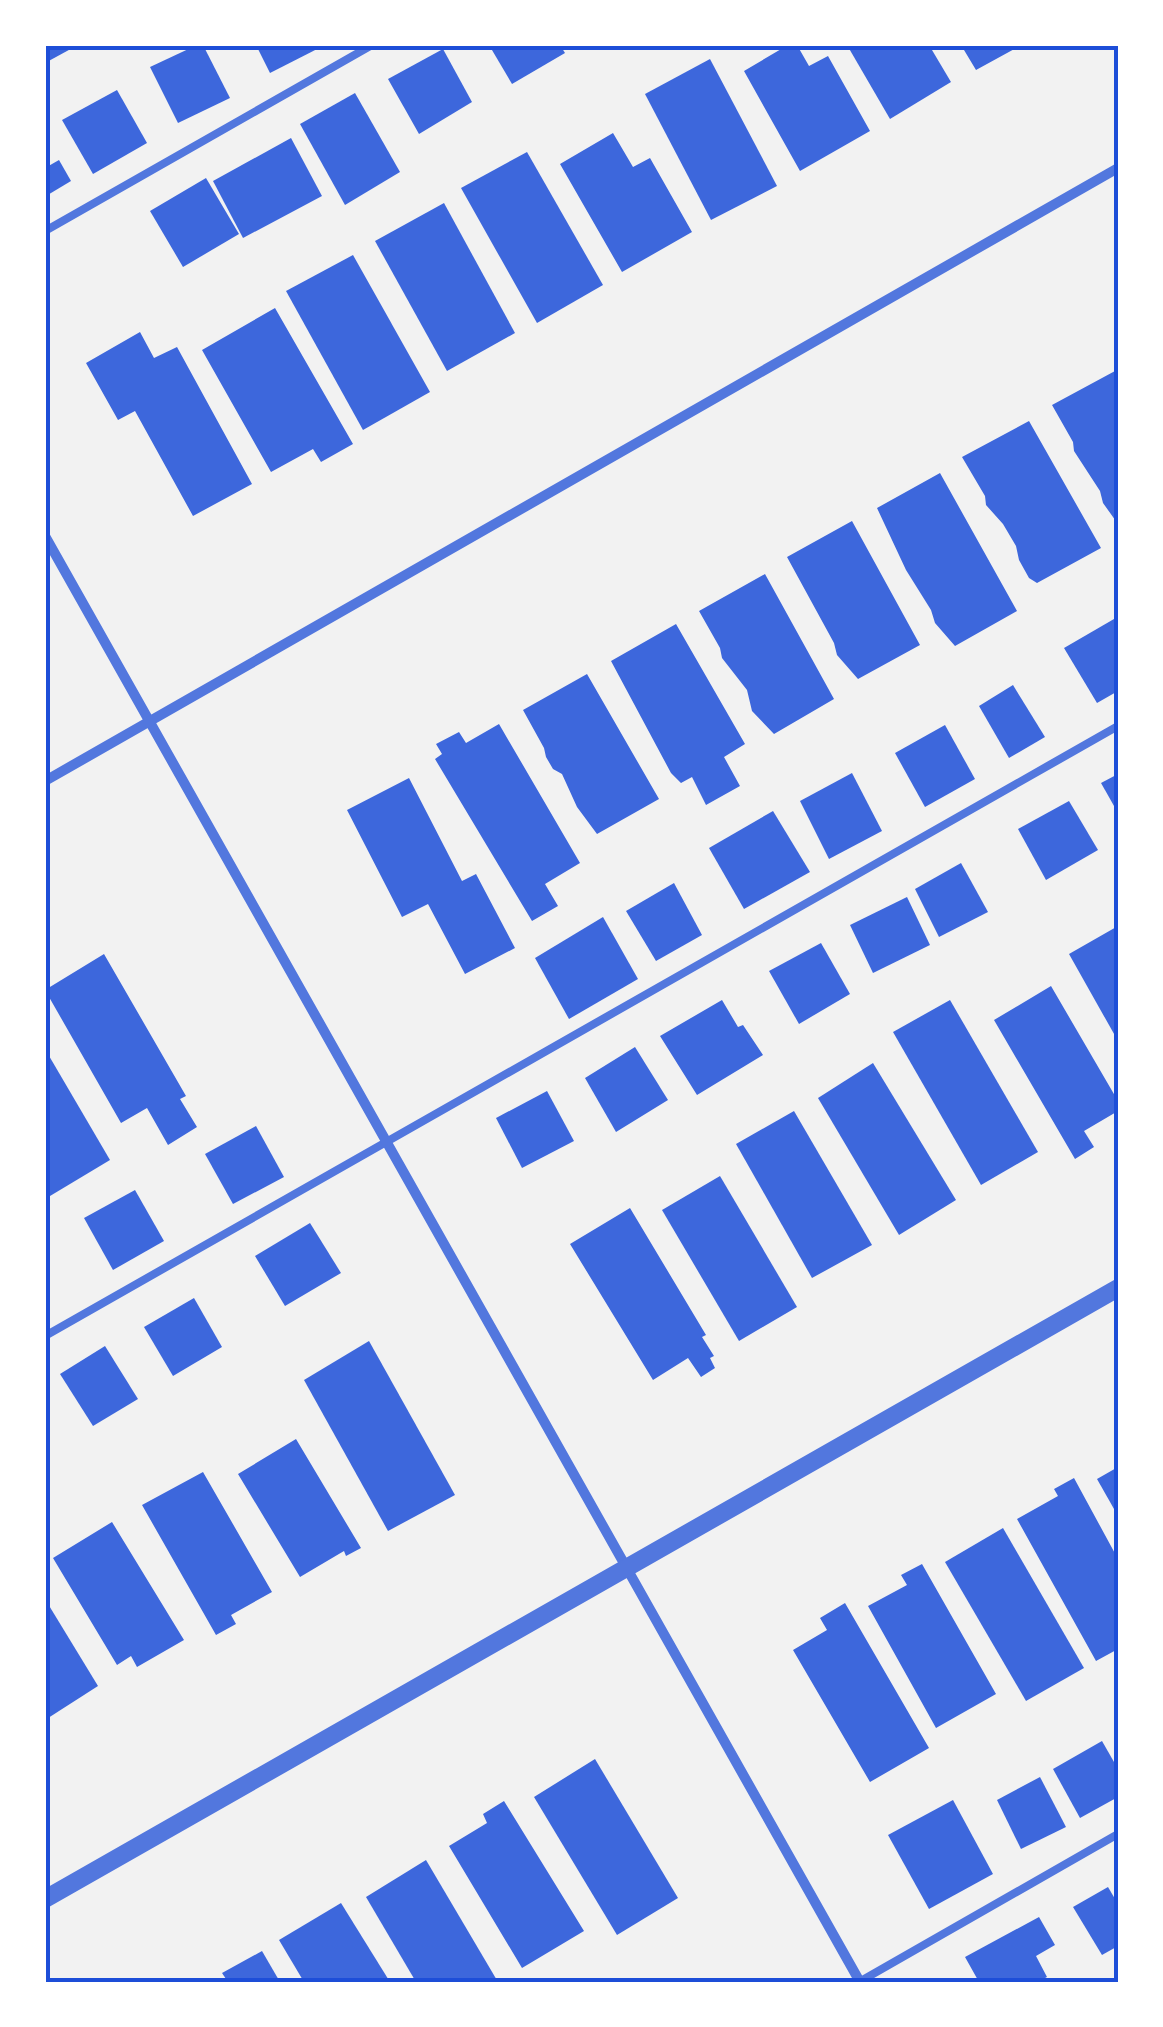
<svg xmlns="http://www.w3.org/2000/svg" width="1163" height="2027" font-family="Barlow,sans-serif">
	<rect width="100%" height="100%" fill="#f2f2f2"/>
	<g fill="#3d67dc">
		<path d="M45,45H78L45,63Z"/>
		<path d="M197,45H203L230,98L178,123L150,67Z"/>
		<path d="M256,45H325L270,73Z"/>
		<path d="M489,45H560L565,53L512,84Z"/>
		<path d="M788,45H797L809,66L828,56L870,131L800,171L744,71Z"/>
		<path d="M847,45H929L951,82L890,119Z"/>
		<path d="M961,45H1029L1022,49L1020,46L976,70Z"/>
		<path d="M443,49L472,102L419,134L388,79Z"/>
		<path d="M710,59L777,186L711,220L645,94Z"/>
		<path d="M117,90L147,143L93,174L62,120Z"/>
		<path d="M355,93L400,172L345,205L300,124Z"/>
		<path d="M613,133L633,167L650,158L692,232L622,272L560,164Z"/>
		<path d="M291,138L322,196L243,238L213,181Z"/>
		<path d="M527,152L603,285L537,323L461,188Z"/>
		<path d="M59,160L71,181L46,196L45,168Z"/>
		<path d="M206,178L239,234L183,267L150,211Z"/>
		<path d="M444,203L515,333L447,371L375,241Z"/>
		<path d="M353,255L430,392L363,430L286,291Z"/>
		<path d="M275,308L353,444L321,462L313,449L271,472L202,350Z"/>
		<path d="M140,332L154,358L177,347L252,484L193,516L135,411L118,420L86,363Z"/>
		<path d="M1115,371L1118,376V524L1103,503L1100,491L1074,451L1073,442L1052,405Z"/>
		<path d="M1029,421L1101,548L1037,583L1029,578L1019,560L1016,546L1003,524L986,505L985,496L962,457Z"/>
		<path d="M940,473L1017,611L955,646L935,623L931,610L906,570L877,508Z"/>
		<path d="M852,521L920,645L858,679L837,655L834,643L787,557Z"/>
		<path d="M765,574L834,699L774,734L752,711L747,690L722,658L720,648L699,611Z"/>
		<path d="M1114,619L1118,625V691L1097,703L1064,648Z"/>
		<path d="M676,624L745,744L724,757L740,786L706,805L692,777L681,783L671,773L611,661Z"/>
		<path d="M587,674L659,799L597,834L577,807L562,774L553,769L546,757L544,748L523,710Z"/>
		<path d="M1013,685L1045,737L1009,758L979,706Z"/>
		<path d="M499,724L580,863L545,884L558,906L532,921L435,759L442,754L436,744L459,732L466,743Z"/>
		<path d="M945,725L975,779L925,807L895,753Z"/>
		<path d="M852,773L882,831L829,859L800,801Z"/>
		<path d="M1118,774V813L1101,783Z"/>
		<path d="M409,778L462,881L476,874L515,948L465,974L428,904L402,917L347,810Z"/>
		<path d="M1069,801L1098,850L1046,880L1018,829Z"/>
		<path d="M773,811L810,872L744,909L709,848Z"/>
		<path d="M961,863L988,912L939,937L915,889Z"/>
		<path d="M674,883L702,935L656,961L626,911Z"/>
		<path d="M907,897L930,945L873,973L850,925Z"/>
		<path d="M603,917L638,979L569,1019L535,958Z"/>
		<path d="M1118,926V1041L1069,954Z"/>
		<path d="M821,943L850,994L799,1024L769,971Z"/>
		<path d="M104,954L186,1096L180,1099L197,1127L168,1145L147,1108L121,1123L45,990Z"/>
		<path d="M1051,986L1118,1101V1111L1084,1131L1094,1147L1075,1159L994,1020Z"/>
		<path d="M722,1000L738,1027L743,1025L763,1055L697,1095L660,1036Z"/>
		<path d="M950,1000L1038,1152L981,1185L893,1032Z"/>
		<path d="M635,1047L668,1100L616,1132L585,1078Z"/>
		<path d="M45,1049L110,1160L45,1199Z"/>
		<path d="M873,1063L956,1200L899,1235L818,1098Z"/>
		<path d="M547,1091L574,1141L522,1168L496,1118Z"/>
		<path d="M794,1111L872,1245L812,1278L736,1144Z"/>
		<path d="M256,1126L284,1177L233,1204L205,1154Z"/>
		<path d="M720,1176L797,1307L739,1341L662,1210Z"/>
		<path d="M135,1190L164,1241L113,1270L84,1218Z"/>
		<path d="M630,1208L706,1335L702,1337L714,1356L710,1358L715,1368L701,1377L688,1358L653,1380L570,1244Z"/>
		<path d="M310,1223L341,1273L285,1306L255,1256Z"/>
		<path d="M194,1298L222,1347L173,1376L144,1327Z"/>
		<path d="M369,1341L455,1495L388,1531L304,1380Z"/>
		<path d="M105,1346L138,1399L93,1426L60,1374Z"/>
		<path d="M296,1439L361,1548L346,1556L344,1551L300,1577L238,1474Z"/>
		<path d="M1118,1467V1516L1097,1479Z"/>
		<path d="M203,1472L272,1592L231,1615L236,1624L216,1635L142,1505Z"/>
		<path d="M1074,1478L1118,1559V1649L1096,1661L1017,1519L1058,1496L1054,1489Z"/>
		<path d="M112,1522L184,1640L137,1667L131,1656L117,1665L53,1558Z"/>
		<path d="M1003,1528L1084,1668L1026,1701L945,1562Z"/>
		<path d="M922,1564L996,1694L936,1728L868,1606L907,1585L901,1575Z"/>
		<path d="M45,1599L98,1686L45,1720Z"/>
		<path d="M845,1603L929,1748L870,1782L793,1650L827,1630L820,1618Z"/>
		<path d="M1102,1741L1118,1769V1797L1080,1818L1053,1769Z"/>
		<path d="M595,1759L678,1898L617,1935L534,1797Z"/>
		<path d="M1040,1777L1066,1827L1021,1849L997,1800Z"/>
		<path d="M953,1800L993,1874L929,1909L888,1835Z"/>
		<path d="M504,1801L584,1931L522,1968L449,1846L487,1823L483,1814Z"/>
		<path d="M426,1860L498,1982H416L366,1897Z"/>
		<path d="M1108,1887L1118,1904V1946L1102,1955L1073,1907Z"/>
		<path d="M341,1903L390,1982H304L279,1940Z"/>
		<path d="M1039,1917L1055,1945L1036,1956L1047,1977L1037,1982H979L965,1957Z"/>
		<path d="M262,1951L280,1982H228L222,1973Z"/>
	</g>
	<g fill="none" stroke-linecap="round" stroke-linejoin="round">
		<g stroke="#5277de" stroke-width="8">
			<path d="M45,231L372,45"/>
			<path d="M45,1336L1118,726"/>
			<path d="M859,1982L1118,1834"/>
		</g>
		<g stroke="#5277de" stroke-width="10">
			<path d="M45,536L860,1982"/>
			<path d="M45,781L1118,168"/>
		</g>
		<path stroke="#5277de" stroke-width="18" d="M45,1899L1118,1288"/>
	</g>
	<rect width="1163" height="2027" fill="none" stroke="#ffffff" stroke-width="95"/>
	<rect x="48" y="48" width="1068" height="1932" fill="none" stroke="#1d4ed8" stroke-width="4"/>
</svg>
